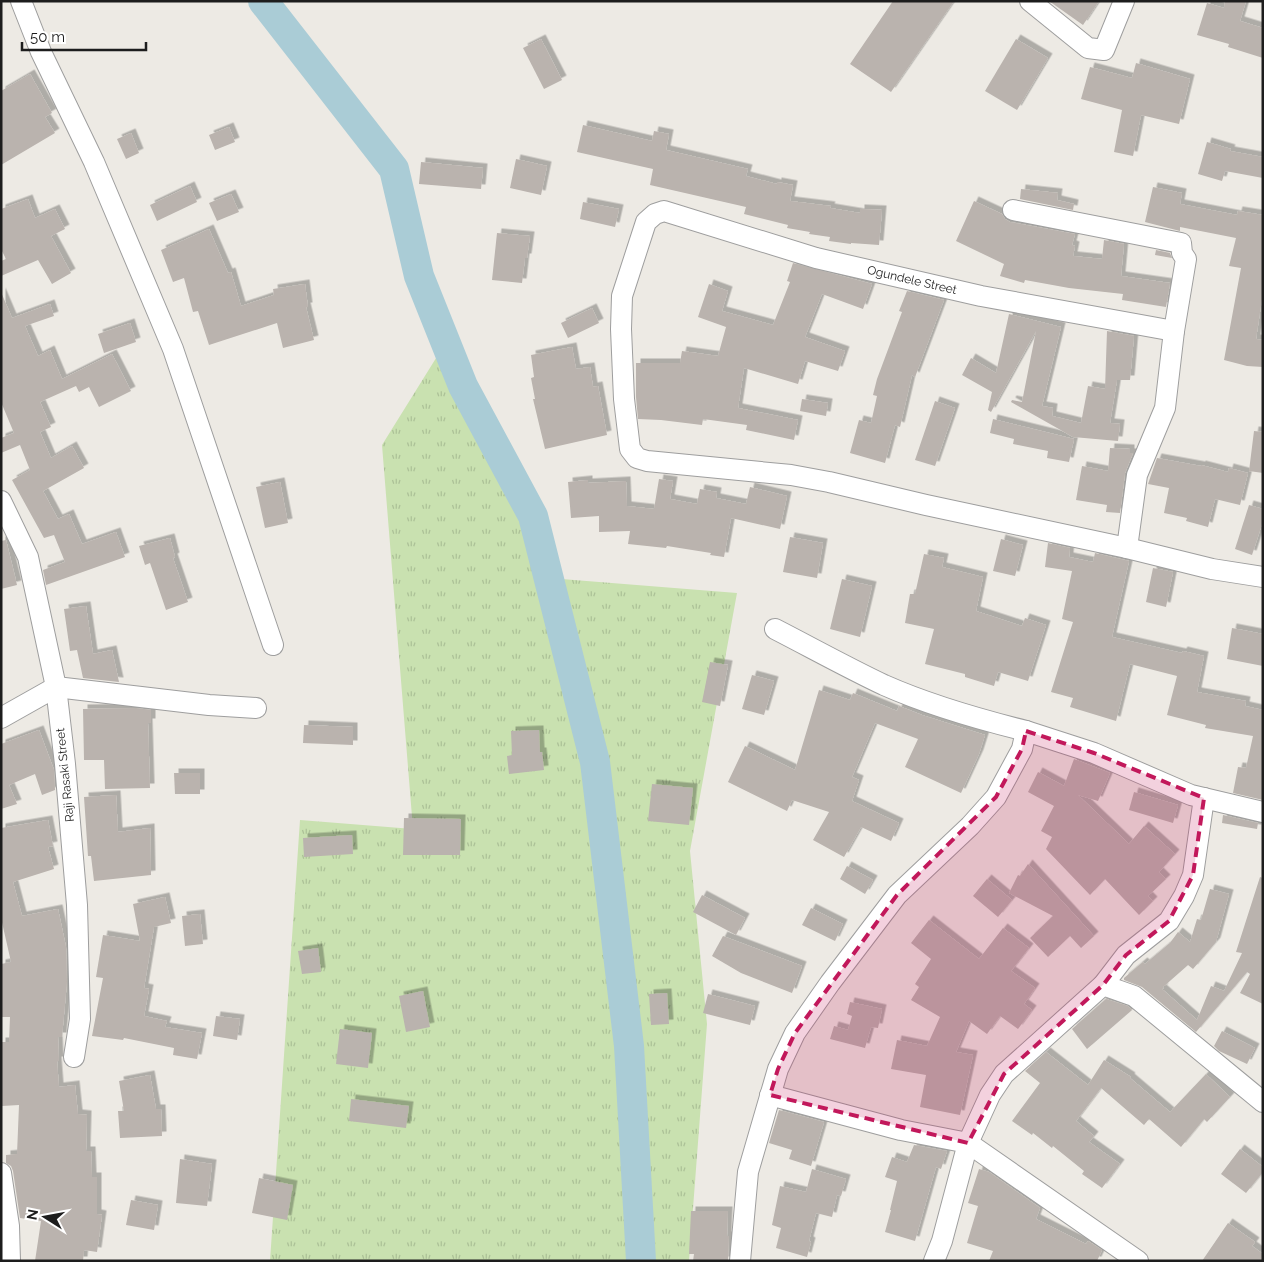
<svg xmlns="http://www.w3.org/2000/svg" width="1264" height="1262" font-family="Raleway,sans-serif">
	<defs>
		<pattern id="grass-tufts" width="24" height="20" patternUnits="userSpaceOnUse" patternTransform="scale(1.25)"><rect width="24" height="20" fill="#c9e1b0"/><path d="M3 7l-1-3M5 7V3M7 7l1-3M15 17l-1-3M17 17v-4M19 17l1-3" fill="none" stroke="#acc197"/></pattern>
		<filter id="shadow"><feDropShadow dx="4.5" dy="-4.5" stdDeviation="0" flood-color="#0004"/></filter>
	</defs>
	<rect width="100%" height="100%" fill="#edeae4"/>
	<path fill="url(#grass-tufts)" d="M451,334L549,578L737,593L690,851L707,1024L689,1261H270L300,820L413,829L382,445Z"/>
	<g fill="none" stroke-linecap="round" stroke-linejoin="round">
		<path stroke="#aaccd6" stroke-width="30" d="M263,1L394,169L419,276L463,386L533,516L595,762L629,1046L641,1261"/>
	</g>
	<g fill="#bab3ae" filter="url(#shadow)">
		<path d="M893,1H954L891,92L850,64Z"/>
		<path d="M1049,1H1099L1083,25Z"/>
		<path d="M1225,1H1246L1240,21L1263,28V58L1228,47L1229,44L1197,35L1207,3L1224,8Z"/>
		<path d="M541,39L562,80L544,89L523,48Z"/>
		<path d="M1016,39L1048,58L1017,110L985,91Z"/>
		<path d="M1136,63L1190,79L1179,124L1141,115L1133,156L1114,152L1122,110L1081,99L1090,67L1132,78Z"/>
		<path d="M30,74L52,113L45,117L55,133L1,165V91Z"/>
		<path d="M583,125L652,141L654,131L669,134L666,150L748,169L746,176L777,184V182L793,185L790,201L831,206L830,208L860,213V209L882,210L879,245L851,243V244L829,241L830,237L809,234L810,232L787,228L788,225L744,214L746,207L650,185L653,169L577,152Z"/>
		<path d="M229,127L235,142L215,150L209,135Z"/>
		<path d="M131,133L139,153L126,159L117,139Z"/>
		<path d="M1207,142L1231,149L1230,151L1263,157V178L1225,171L1222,181L1198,174Z"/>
		<path d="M516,159L547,166L541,195L510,188Z"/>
		<path d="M421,162L483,168L481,189L419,184Z"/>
		<path d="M190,186L197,202L157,221L150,205Z"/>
		<path d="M1153,187L1182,193L1180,204L1237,215L1238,211L1263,215V292L1256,339L1263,340V367L1247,366L1224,360L1241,268L1229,266L1236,238L1180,227V231L1145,222Z"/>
		<path d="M1021,189L1058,193L1057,200L1074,204L1073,210L1020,199Z"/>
		<path d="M231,194L239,212L217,221L209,203Z"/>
		<path d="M28,199L35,218L55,209L65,229L51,236L71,273L52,284L38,260L1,276V261L6,259L1,249V209Z"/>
		<path d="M974,201L1002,214L1005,219L1010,222L1075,234L1072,245L1075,246L1073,256L1102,259L1104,240L1124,244L1121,276L1170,283L1166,307L1122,300L1123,294L1069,288L1025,280L1024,283L1000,276L1004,264L956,241Z"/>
		<path d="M583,202L619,209L615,227L580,219Z"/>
		<path d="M209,229L228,273L231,272L241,306L274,295L273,289L305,284L308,307H306L314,340L283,348L277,323L209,345L198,311L193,312L184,278L173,282L161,250Z"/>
		<path d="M497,233L530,236L527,258H525L522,283L492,280Z"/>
		<path d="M1156,250L1170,253L1172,258L1155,255Z"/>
		<path d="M793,263L872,284L863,309L822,294L805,337L845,351L838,371L805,361L798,384L744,368L738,408L798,420L794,440L746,430L747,425L703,419L702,425L661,420L638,419L636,397V363H680L682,351L718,356L726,327L698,317L709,284L728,291L722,311L773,325L790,282L787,281Z"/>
		<path d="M907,291L944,300L915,377L912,375L900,427L895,425L885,463L850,453L859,420L871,423L877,396L873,395L877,379L902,312L899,311Z"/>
		<path d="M1,292L12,318L50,304L54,316L25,326L38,356L50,350L62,379L112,354L131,391L99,407L89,387L79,392L76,386L40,402L51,427L40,432L51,458L72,446L84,468L43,491L58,519L69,514L82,544L116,532L125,557L46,585L43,570L65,562L54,535L44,538L12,480L30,470L20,445L1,453V438L14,433L1,402Z"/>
		<path d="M592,308L599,323L568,338L561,323Z"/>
		<path d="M1009,314L1061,327L1042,406L1053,408L1052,416L1081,423L1088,386L1105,389L1107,331L1134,336L1130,380H1117L1110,423L1120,424L1118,441L1073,437L1011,402L1012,400L1022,402L1036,331L991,412L988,410L992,392L962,375L971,358L996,373Z"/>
		<path d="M130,323L136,342L104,353L98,334Z"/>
		<path d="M572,347L576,369L590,367L593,387L598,386L607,435L545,449L533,399H535L531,378L534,377L531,355Z"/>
		<path d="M802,399L828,403L826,416L800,411Z"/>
		<path d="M935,401L955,408L935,466L915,460Z"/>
		<path d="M993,419L1074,439L1069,462L1047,458L1048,451L1013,444L1014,439L990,433Z"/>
		<path d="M1254,431L1263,432V473L1249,471Z"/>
		<path d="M1110,448L1130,449V453H1133L1125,473L1120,513L1106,512L1107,505L1076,500L1082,466L1108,471Z"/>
		<path d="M1157,458L1201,466V465L1228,472L1229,468L1248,473L1240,505L1215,499L1208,527L1186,521L1187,518L1164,513L1169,488L1148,484Z"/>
		<path d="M659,479L673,481L670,499L697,504L700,489L717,492L716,498L746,504L750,487L787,496L780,529L731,518L724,557L710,555L711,553L667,546L666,548L628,544L630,531L599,532V516L571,518L568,482L588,480V483L626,481L627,506L654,509Z"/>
		<path d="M280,482L288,523L265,528L256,487Z"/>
		<path d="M1249,505L1263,509V521L1252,555L1235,549Z"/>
		<path d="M790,537L823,543L817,578L783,572Z"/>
		<path d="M170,538L175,557L173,558L188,602L166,610L150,563L145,565L139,546Z"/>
		<path d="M1001,539L1023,545L1015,576L993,571Z"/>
		<path d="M6,540L17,585L1,589V541Z"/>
		<path d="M1048,543L1070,548L1069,557L1093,562L1095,553L1129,561L1112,637L1182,653L1183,651L1204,656L1197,692L1246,701L1245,706L1263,710V800L1233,793L1238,767L1246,768L1253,736L1205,728L1206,725L1167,715L1177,676L1130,664L1116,721L1070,707L1073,698L1051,692L1073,622L1062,619L1072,571L1045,567Z"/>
		<path d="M924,554L944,558L942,567L983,577L976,611L1022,626L1025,618L1046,625L1028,681L998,672L994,686L965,677V674L925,664L934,629L905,623L910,594H915Z"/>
		<path d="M1153,568L1173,572L1166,607L1146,602Z"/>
		<path d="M842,579L872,586L860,637L830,629Z"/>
		<path d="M86,606L93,654L112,650L119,682L83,678L77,650L70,651L64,609Z"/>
		<path d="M1232,628L1263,634V666L1227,659Z"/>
		<path d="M710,662L728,665L720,706L702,702Z"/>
		<path d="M752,675L774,681L764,715L742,709Z"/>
		<path d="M819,690L850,700L853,693L897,711L899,706L922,715L985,735L979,754L961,793L905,767L918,739L875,723L852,777L859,780L852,801L899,823L891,841L861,827L844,857L813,840L829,812L792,800L787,811L728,782L745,746L795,770Z"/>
		<path d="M136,708L151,710V723H148L150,788L105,789L104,760H84L83,709Z"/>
		<path d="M304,725L353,727V745L303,743Z"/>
		<path d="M39,730L54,770L55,790L42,795L35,774L9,785L17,804L1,809V744Z"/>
		<path d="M539,730L540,752H542L544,770L509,774L507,756L512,755L511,731Z"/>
		<path d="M1074,759L1110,773L1098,801L1078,795L1129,844L1144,826L1175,854L1159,872L1166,879L1148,896L1153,901L1139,915L1105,879L1090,895L1046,849L1052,837L1041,831L1054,806L1028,792L1038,772L1064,786Z"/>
		<path d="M174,773H200V794H175Z"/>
		<path d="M652,784L693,788L689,825L648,821Z"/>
		<path d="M1134,792L1178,805L1173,823L1129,810Z"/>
		<path d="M116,795L118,832L150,828L151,875L94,881L91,856H88L84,797Z"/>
		<path d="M1223,815L1258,823L1257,829L1222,823Z"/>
		<path d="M404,818L461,819L460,855H403Z"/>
		<path d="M48,820L53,846L48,847L54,869L13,882L22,916L58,909L66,947L67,982L62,1037H58L59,1061H57L59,1087L75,1085L78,1114L87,1115L86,1151H91L92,1177H97V1214L102,1215L97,1252L84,1250L83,1261H35L41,1221L20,1218L13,1171L11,1166L6,1163V1155L17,1154L19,1105L2,1106L1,1094V1042H9L10,1017H1V964L11,962L1,918V828Z"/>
		<path d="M352,835L353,854L304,857L303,838Z"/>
		<path d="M1028,864L1094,936L1081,948L1070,936L1048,957L1030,938L1053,916L1009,893L1018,875L1020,876Z"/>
		<path d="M847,866L873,880L865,894L840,879Z"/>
		<path d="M1260,877L1263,878V1004L1240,993L1250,974L1247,972L1196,1032L1142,987L1124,980V978L1143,962L1145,964L1170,943L1178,932L1190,942L1197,919L1201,920L1210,889L1229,894L1216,942L1193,969L1188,965L1163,987L1164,988L1162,989L1197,1020L1211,986L1224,991L1242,953L1236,952Z"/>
		<path d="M987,879L1012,900L998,917L973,896Z"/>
		<path d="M702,895L745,918L736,935L693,912Z"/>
		<path d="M165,897L171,923L154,927L144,988L149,989L144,1016L167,1021L165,1027L202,1033L197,1059L173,1055L174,1048L124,1038L123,1040L92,1036L103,978L96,977L103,935L140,941L133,904Z"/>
		<path d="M811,908L843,924L835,941L802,925Z"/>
		<path d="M200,914L203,944L185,946L182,916Z"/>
		<path d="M929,920L979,959L1003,928L1029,948L1011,971L1035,988L1024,1004L1032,1010L1018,1029L1000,1016L987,1034L969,1021L956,1052L973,1055L960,1115L920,1107L926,1075L891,1069L897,1040L927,1046L940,1017L911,1000L919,987L915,984L931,959L911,943Z"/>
		<path d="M723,936L802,966L792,993L741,973L712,956Z"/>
		<path d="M318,948L321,972L302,974L298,951Z"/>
		<path d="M423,991L430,1027L406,1032L399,996Z"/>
		<path d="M667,993L669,1024L651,1025L649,994Z"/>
		<path d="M708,994L755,1006L750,1025L703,1013Z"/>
		<path d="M1106,999L1128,1006L1132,1010L1087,1049L1072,1029Z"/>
		<path d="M850,1002L882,1009L878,1028L871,1027L865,1048L830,1039L834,1026L848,1030L852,1016L847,1014Z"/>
		<path d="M216,1016L240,1019L237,1040L213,1036Z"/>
		<path d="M340,1029L372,1033L368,1068L336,1064Z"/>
		<path d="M1222,1031L1255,1048L1247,1064L1219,1051L1214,1046Z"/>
		<path d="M1046,1052L1088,1085L1104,1060L1131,1077L1130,1078L1170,1112L1206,1074L1230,1097L1207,1122L1204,1119L1181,1147L1149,1119L1144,1125L1101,1088L1076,1121L1094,1136L1089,1142L1120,1164L1102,1188L1082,1174L1084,1171L1053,1146L1052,1148L1033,1133L1032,1135L1012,1121L1040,1083L1025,1071Z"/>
		<path d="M150,1075L156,1109H161L162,1136L120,1138L118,1111H124L119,1081Z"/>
		<path d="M351,1099L409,1106L406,1128L349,1121Z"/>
		<path d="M779,1110L824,1122L811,1166L789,1159L792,1150L769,1143Z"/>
		<path d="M914,1145L947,1151L941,1169L936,1167L915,1241L885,1232L891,1210H890L897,1181L885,1177L892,1157L907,1162Z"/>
		<path d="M1240,1149L1263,1167V1172L1246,1193L1221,1174Z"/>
		<path d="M180,1159L212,1164L207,1206L176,1203Z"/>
		<path d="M812,1169L846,1179L841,1196L837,1195L832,1217L816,1213L809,1241L811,1242L807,1257L776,1248L781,1228L772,1225L780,1186L806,1192Z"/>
		<path d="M979,1169L989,1172L1040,1208L1036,1219L1086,1244L1088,1241L1102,1250L1097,1261H989L993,1251L967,1243L978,1206L968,1203Z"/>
		<path d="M259,1178L293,1185L287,1220L252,1213Z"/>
		<path d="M131,1200L158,1205L154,1230L126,1225Z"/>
		<path d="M691,1211H728L727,1236H729L728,1261H693L694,1254H689Z"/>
		<path d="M1228,1223L1255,1242L1252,1246L1263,1254V1261H1202Z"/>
	</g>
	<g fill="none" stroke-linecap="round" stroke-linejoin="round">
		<g stroke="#9e9e9e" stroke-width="22">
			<g id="minor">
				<path d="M21,1L41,52L94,162L173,349L273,645"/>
				<path d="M1030,1L1088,48L1104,50L1124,1"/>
				<path d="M1013,210L1181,243L1182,253L1186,259L1174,331L1165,408L1137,475L1127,548"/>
				<path d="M1174,331L981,296L816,258L664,211L655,214L646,222L622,296L621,329L624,399L630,449L637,458L647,461L791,475L829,482L926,505L1127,548L1212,569L1263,577"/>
				<path d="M1,501L28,557L56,687L65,764L77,905L80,1019L74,1057"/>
				<path d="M775,629C812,648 848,668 884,685C929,705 978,719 1026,731"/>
				<path d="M1,718L56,687L209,705L256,708"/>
				<path d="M1103,985L1134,996L1263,1102"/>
				<path d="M770,1095L901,1130L968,1143L1138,1261"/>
				<path d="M1,1173L9,1226L10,1261"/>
				<path d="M740,1261L748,1172L778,1069L795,1033L830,983L897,895L970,826L996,797L1022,749L1026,731L1094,753L1191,795L1263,812"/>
				<path d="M934,1261L942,1241L968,1143L990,1095L1004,1074L1103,985L1126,955L1169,921L1184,896L1193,875L1204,798"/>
			</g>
		</g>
		<use href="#minor" stroke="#fff" stroke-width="20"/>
	</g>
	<path fill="#c2185b" fill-opacity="0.2" stroke="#c2185b" stroke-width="4" stroke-dasharray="10 6" stroke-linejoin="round" d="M1026,731L1094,753L1204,798L1193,875L1169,921L1126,955L1103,985L1004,1074L968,1143L770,1095L778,1069L795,1033L897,895L996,797L1022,749Z"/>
	<g text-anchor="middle" stroke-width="4" stroke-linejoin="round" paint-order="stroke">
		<g font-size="12" fill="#1d1d1d" stroke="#fff">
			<text transform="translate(912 280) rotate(13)" y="4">Ogundele Street</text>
			<text transform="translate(65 775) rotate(-96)" y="4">Raji Rasaki Street</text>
		</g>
	</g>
	<rect width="1264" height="1262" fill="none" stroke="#1d1d1d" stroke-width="5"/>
	<g transform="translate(45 1217) rotate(281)" stroke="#ffffff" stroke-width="4" paint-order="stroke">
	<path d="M0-4L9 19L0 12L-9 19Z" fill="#1d1d1d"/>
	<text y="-8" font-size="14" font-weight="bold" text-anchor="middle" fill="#1d1d1d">N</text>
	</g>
	<path d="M22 42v8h124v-8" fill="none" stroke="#1d1d1d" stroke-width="2.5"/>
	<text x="30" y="42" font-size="15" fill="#1d1d1d" stroke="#ffffff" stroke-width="4" paint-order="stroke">50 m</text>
</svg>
